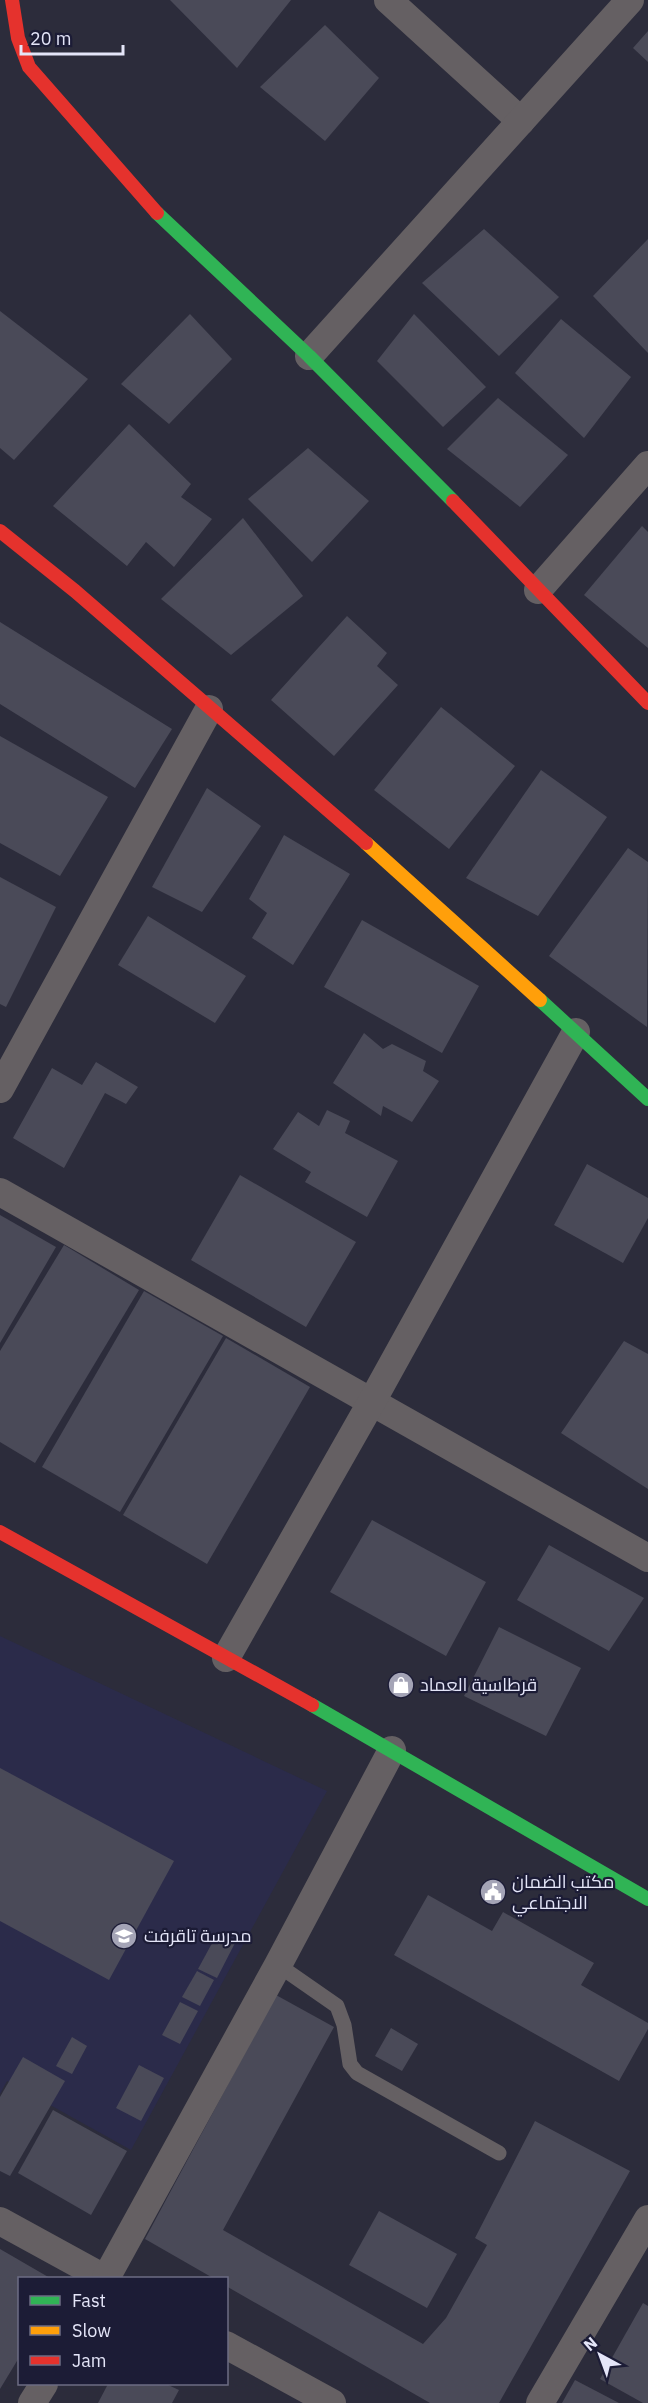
<svg xmlns="http://www.w3.org/2000/svg" width="648" height="2403" font-family="'IBM Plex Sans',Cairo,sans-serif">
	<rect width="100%" height="100%" fill="#2c2c3b"/>
	<path fill="#2b2b4a" d="M0,1636L327,1791L131,2150L7,2081L0,2094Z"/>
	<g fill="#4a4a58">
		<path d="M170,0H291L237,68Z"/>
		<path d="M325,25L379,78L325,141L260,87Z"/>
		<path d="M648,31V62L633,48Z"/>
		<path d="M484,229L559,297L499,356L422,283Z"/>
		<path d="M648,239V353L593,296Z"/>
		<path d="M0,311L88,379L14,460L0,448Z"/>
		<path d="M190,314L232,359L169,424L121,384Z"/>
		<path d="M414,314L486,387L443,427L377,361Z"/>
		<path d="M561,319L631,377L584,438L515,373Z"/>
		<path d="M498,398L568,455L520,507L447,449Z"/>
		<path d="M129,424L191,484L181,497L212,519L174,567L146,542L127,566L53,506Z"/>
		<path d="M308,448L369,501L312,562L248,499Z"/>
		<path d="M243,518L303,596L231,655L161,599Z"/>
		<path d="M642,526L648,532V648L584,595Z"/>
		<path d="M347,616L387,653L377,666L398,685L334,756L271,700Z"/>
		<path d="M0,622L172,729L135,788L0,704Z"/>
		<path d="M441,707L515,766L449,849L374,790Z"/>
		<path d="M0,736L108,797L60,876L0,843Z"/>
		<path d="M541,770L607,817L538,916L466,878Z"/>
		<path d="M207,788L261,826L202,912L152,887Z"/>
		<path d="M284,835L350,874L293,965L252,938L267,913L249,899Z"/>
		<path d="M628,848L648,862L647,1027L549,956Z"/>
		<path d="M0,877L56,907L6,1007L0,1004Z"/>
		<path d="M148,916L246,976L215,1023L118,965Z"/>
		<path d="M362,920L479,986L442,1053L324,987Z"/>
		<path d="M364,1033L383,1049L392,1044L426,1061L423,1071L439,1081L412,1122L383,1106L381,1116L333,1083Z"/>
		<path d="M96,1062L138,1087L126,1104L105,1093L64,1168L13,1138L52,1068L82,1085Z"/>
		<path d="M327,1110L350,1121L345,1133L398,1161L367,1217L305,1182L311,1172L273,1149L298,1112L319,1126Z"/>
		<path d="M587,1164L648,1198V1218L623,1263L554,1225Z"/>
		<path d="M240,1175L356,1242L306,1327L191,1260Z"/>
		<path d="M0,1215L56,1247L0,1343Z"/>
		<path d="M64,1245L139,1290L35,1463L0,1442V1351Z"/>
		<path d="M144,1291L223,1336L120,1512L42,1467Z"/>
		<path d="M226,1338L310,1387L207,1564L123,1515Z"/>
		<path d="M624,1341L648,1354V1489L561,1433Z"/>
		<path d="M372,1520L486,1582L446,1656L330,1592Z"/>
		<path d="M549,1545L644,1598L609,1651L517,1600Z"/>
		<path d="M499,1627L581,1668L546,1736L464,1696Z"/>
		<path d="M0,1768L174,1861L109,1980L0,1921Z"/>
		<path d="M428,1895L492,1931L503,1912L594,1963L581,1985L648,2023V2029L619,2081L394,1955Z"/>
		<path d="M217,1934L235,1943L217,1978L198,1969Z"/>
		<path d="M197,1971L214,1980L200,2006L182,1997Z"/>
		<path d="M276,1995L334,2027L223,2230L423,2344L446,2318L487,2245L475,2238L535,2121L630,2171L499,2403H430L226,2286V2278H213L145,2239Z"/>
		<path d="M180,2002L198,2011L180,2044L162,2035Z"/>
		<path d="M391,2028L418,2044L402,2071L375,2056Z"/>
		<path d="M72,2037L87,2046L72,2074L56,2066Z"/>
		<path d="M23,2057L65,2081L10,2176L0,2171V2097Z"/>
		<path d="M139,2065L164,2078L141,2121L116,2108Z"/>
		<path d="M53,2110L127,2151L91,2215L18,2173Z"/>
		<path d="M379,2211L457,2254L427,2308L349,2265Z"/>
		<path d="M0,2249L50,2278H20V2356L0,2389Z"/>
		<path d="M643,2303L648,2306V2403H643L600,2379Z"/>
		<path d="M575,2380L619,2403H562Z"/>
		<path d="M108,2384H166L179,2390L172,2403H98Z"/>
	</g>
	<g fill="none" stroke-linecap="round" stroke-linejoin="round">
		<path stroke="#656063" stroke-width="15" d="M278,1965L337,2006L344,2025L350,2064L357,2073L499,2153"/>
		<g stroke="#656063" stroke-width="28">
			<path d="M388,0L521,121"/>
			<path d="M309,356L630,0"/>
			<path d="M538,590L648,465"/>
			<path d="M0,1089L209,709"/>
			<path d="M0,1192L648,1558"/>
			<path d="M226,1658L371,1403L576,1032"/>
			<path d="M0,2221L104,2278"/>
			<path d="M106,2278L278,1965L392,1750"/>
			<path d="M226,2345L332,2403"/>
			<path d="M32,2403L44,2384"/>
			<path d="M540,2403L648,2219"/>
		</g>
		<g stroke="#30b455" stroke-width="14">
			<path d="M157,213L309,356L453,501"/>
			<path d="M540,1000L648,1099"/>
			<path d="M312,1705L648,1899"/>
		</g>
		<path stroke="#ff9f0a" stroke-width="14" d="M366,843L540,1000"/>
		<g stroke="#e5322d" stroke-width="14">
			<path d="M12,0L18,38L29,67L157,213"/>
			<path d="M453,501L648,703"/>
			<path d="M0,531L75,591L366,843"/>
			<path d="M0,1532L312,1705"/>
		</g>
	</g>
	<defs>
		<g id="shop-disc" transform="scale(1.35)"><circle r="9.5" fill="#a4a4b6" stroke="#1c1c36"/><path d="M-5-2.5h2.3a2.7 3.5 0 0 1 5.4 0H5L5.5 6h-11ZM-1.5-2.5h3a1.5 2.3 0 0 0-3 0Z" fill="#fff"/></g>
		<g id="civic-disc" transform="scale(1.35)"><circle r="9.5" fill="#a4a4b6" stroke="#1c1c36"/><path d="M-.6-6.5H3V-4.5H.6V-3L4-1V1h2V6H-6V1h2V-1L-.6-3ZM-1.2 2.5V6h2.4V2.5Z" fill="#fff"/></g>
		<g id="school-disc" transform="scale(1.35)"><circle r="9.5" fill="#a4a4b6" stroke="#1c1c36"/><path d="M0-5L7-2L0 1L-7-2ZM-4 1L0 2.5L4 1V4Q0 6-4 4Z" fill="#fff"/></g>
	</defs>
	<g fill-rule="evenodd">
		<use href="#shop-disc" x="401" y="1685"/>
		<use href="#civic-disc" x="493" y="1892"/>
		<use href="#school-disc" x="124" y="1936"/>
	</g>
	<g text-anchor="middle" stroke-width="4.5" stroke-linejoin="round" paint-order="stroke">
		<g font-size="18" fill="#e4e5f8" stroke="#1c1c36" text-anchor="start">
			<text x="420" y="1691">قرطاسية العماد</text>
			<text x="512" y="1888">مكتب الضمان<tspan x="512" dy="21">الاجتماعي</tspan></text>
			<text x="144" y="1942">مدرسة تاقرفت</text>
		</g>
	</g>
	<rect x="18" y="2277" width="210" height="108" fill="#1c1c36" stroke="#6c6c84" stroke-width="1.5"/>
	<rect x="30" y="2296" width="30" height="9" fill="#30b455" stroke="#6c6c84" stroke-width="1.5"/>
	<text x="72" y="2307" font-size="18" fill="#e4e5f8">Fast</text>
	<rect x="30" y="2326" width="30" height="9" fill="#ff9f0a" stroke="#6c6c84" stroke-width="1.5"/>
	<text x="72" y="2337" font-size="18" fill="#e4e5f8">Slow</text>
	<rect x="30" y="2356" width="30" height="9" fill="#e5322d" stroke="#6c6c84" stroke-width="1.5"/>
	<text x="72" y="2367" font-size="18" fill="#e4e5f8">Jam</text>
	<g transform="translate(600 2355) rotate(319)" stroke="#1c1c36" stroke-width="4.5" paint-order="stroke">
	<path d="M0-4.5L10 22L0 15L-10 22Z" fill="#e4e5f8"/>
	<text y="-9" font-size="16" font-weight="bold" text-anchor="middle" fill="#e4e5f8">N</text>
	</g>
	<path d="M21 45v9h102v-9" fill="none" stroke="#e4e5f8" stroke-width="3"/>
	<text x="30" y="45" font-size="18" fill="#e4e5f8" stroke="#1c1c36" stroke-width="4.5" paint-order="stroke">20 m</text>
</svg>
